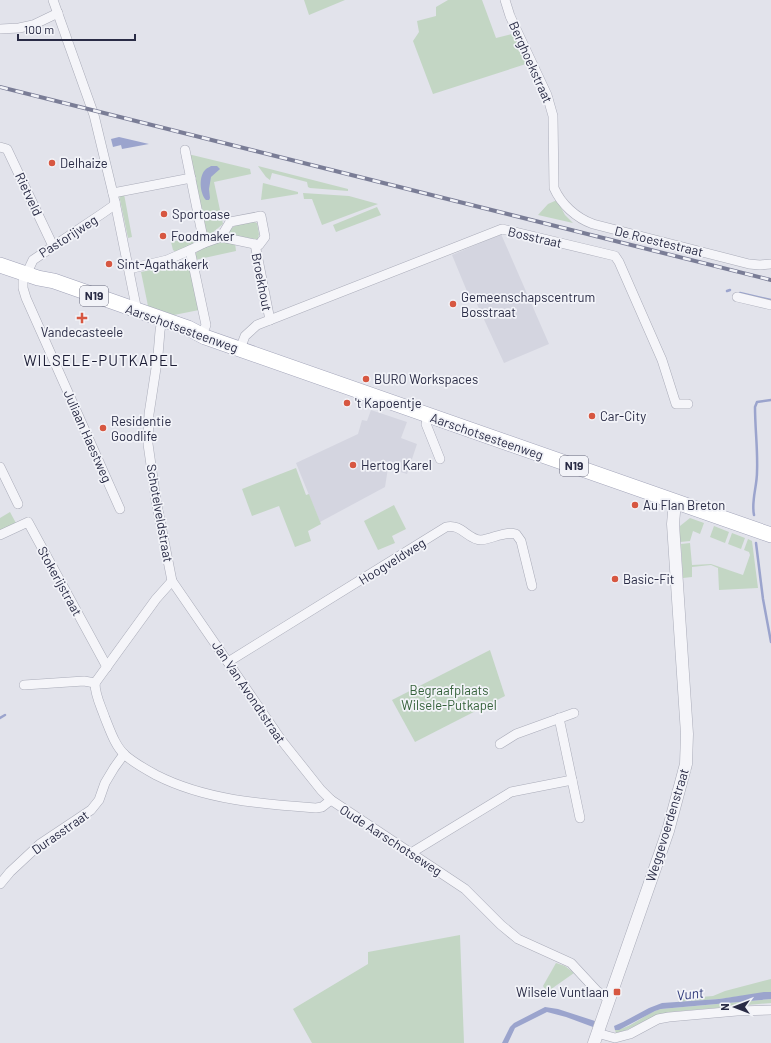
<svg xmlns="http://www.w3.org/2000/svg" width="771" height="1043" font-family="Barlow,sans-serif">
	<rect width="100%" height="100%" fill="#e2e3eb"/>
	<g fill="#d4d5e0">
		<path d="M501,234L549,344L504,363L476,302L471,301L452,255Z"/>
		<path d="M371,410L407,422L401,438L417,444L407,474L388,468L385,487L320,522L296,463L358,434L362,420L367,421Z"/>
	</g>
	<g fill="#c3d6c4">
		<path d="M304,0H345L309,15Z"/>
		<path d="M448,0H482L496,38L516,33L529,63L433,94L413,41L419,32L417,21L436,16V7Z"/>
		<path d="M188,154L250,169L251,174L214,182L223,224L212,233L205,234Z"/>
		<path d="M258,166L348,189V191L310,188L308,187L307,182L272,173L270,180L266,177Z"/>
		<path d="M263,183L298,192V194L261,200Z"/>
		<path d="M303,193L349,196L378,204L322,225L312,199H304Z"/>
		<path d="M124,194L132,237L128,238L119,195Z"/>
		<path d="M557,200L565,215L573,223L538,215L548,204Z"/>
		<path d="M377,207L381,215L336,232L333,225Z"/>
		<path d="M254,222L257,223L259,234L258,239H255L230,235L229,231C234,224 245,222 254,222Z"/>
		<path d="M198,236L201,240L176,252L173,250L171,242Z"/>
		<path d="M216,242L235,243L236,251L195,260V254L199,250Z"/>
		<path d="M189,262L199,310L174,315L148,306L141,272Z"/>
		<path d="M296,468L306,495L309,494L321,524L308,531L311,541L295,547L279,506L252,516L242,489Z"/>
		<path d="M394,505L406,529L392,536L395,543L378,550L364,521Z"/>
		<path d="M10,512L17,525L0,533V518Z"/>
		<path d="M690,518L704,523L700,534L693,531L690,541L680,542V526Z"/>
		<path d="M714,526L729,532L725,543L710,537Z"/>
		<path d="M732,533L745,538L741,549L728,544Z"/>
		<path d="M748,539L752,541L758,588L719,590L718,568L711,565L692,567V577L683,578L681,544L690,543L692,565L711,564L743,575L750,555L749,552L744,550Z"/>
		<path d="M490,650L505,696L415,742L392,700Z"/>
		<path d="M460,935L464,1043H312L293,1009L368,964V952Z"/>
		<path d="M556,963L565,966L574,973L547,992L543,986Z"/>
		<path d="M771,979V992L719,999L678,1002L687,995L689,998L713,996L725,991Z"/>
		<path d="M771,999V1003L670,1012L657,1015L624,1031L616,1033L615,1030C632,1028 645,1013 661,1009Z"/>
	</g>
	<g fill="#9ba4cd">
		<path d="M119,137L149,144L122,149L121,145L113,147L111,139Z"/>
		<path d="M211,166H217L220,169L211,177L209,189L210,198L209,200H206C200,194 198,176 206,169C207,168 210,167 211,166Z"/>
		<path d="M764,992H771V999L661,1009L655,1011L619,1030H615L614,1026L623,1022L649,1008L662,1003L719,999Z"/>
		<path d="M545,1007L558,1009L595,1021L593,1027L566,1017L547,1012L515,1028L508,1043H502L510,1027L514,1023Z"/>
	</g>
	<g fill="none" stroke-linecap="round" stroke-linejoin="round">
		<g stroke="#9ba4cd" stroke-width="2.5">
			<path d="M727,291L730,290"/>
			<path d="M740,293L771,300"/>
			<path d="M754,515C751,501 757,487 757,472C758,451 755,429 755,407L757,402L771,400"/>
			<path d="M756,543L763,599L771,642"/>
			<path d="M0,718L5,715"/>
		</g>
		<g stroke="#aaacb9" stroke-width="10">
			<g id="minor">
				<path d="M53,0L94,115L115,202L137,311"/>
				<path d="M505,0L510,16L547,95L553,116L554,188C561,204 576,218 593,224L749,264L760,265L771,264"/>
				<path d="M0,29L19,28L33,25L58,13"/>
				<path d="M0,147L7,149L53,246"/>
				<path d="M185,150L204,243"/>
				<path d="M113,193L191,178"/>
				<path d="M115,202L113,206L103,213L33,260L23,281V288L26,298L120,509"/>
				<path d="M255,244L270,320"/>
				<path d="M190,250L204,243L221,237L259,245L265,237L261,216L230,222L221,237"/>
				<path d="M129,269L167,260L190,250L206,325L202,335"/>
				<path d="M737,297L771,305"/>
				<path d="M162,319L160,331L158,355L149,414L148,444L156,500L172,581L282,741L321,790L331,800"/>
				<path d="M240,349L245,336L257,325L502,229L615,256L619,262L662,360L676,404H688"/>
				<path d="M428,416L426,424L440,459"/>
				<path d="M0,467L18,504"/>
				<path d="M0,535L28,522L107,667"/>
				<path d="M228,662L446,527C461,523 468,540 481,540C492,539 504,531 516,534L521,541L532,586"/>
				<path d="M95,683C95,696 101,706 105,718C110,730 115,746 125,755C134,763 145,769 156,775C205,800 261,804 316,808L322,807L331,800L465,889L501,925L518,939L571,963L597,991L609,999"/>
				<path d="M95,683L156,599L172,581"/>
				<path d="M24,685L84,681L95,683"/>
				<path d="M559,718L580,818"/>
				<path d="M500,744L516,734L574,713"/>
				<path d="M411,853L511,792L572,780"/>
				<path d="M0,884L10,872L40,844L91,810L99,800L105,783L114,768L124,754"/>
				<path d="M597,1033L615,1038L630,1034L658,1019L669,1017L737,1011L771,1010"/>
			</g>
		</g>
		<g stroke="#aaacb9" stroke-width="13">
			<path id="tertiary" d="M594,1043L668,831L686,764L687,734L673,524L675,501"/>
		</g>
		<g stroke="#a1a3b8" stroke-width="16">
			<path id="primary" d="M0,265L38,278L54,281L188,328L205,337L771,535"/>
		</g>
		<use href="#minor" stroke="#f5f5f9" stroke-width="9"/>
		<use href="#tertiary" stroke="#f5f5f9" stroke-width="12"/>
		<use href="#primary" stroke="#fff" stroke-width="15"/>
		<g stroke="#7a7d96" stroke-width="4">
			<path id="rail" d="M0,87L771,280"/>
		</g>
		<use href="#rail" stroke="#f2f3f8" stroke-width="2.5" stroke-dasharray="8" stroke-linecap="butt"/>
	</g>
	<g fill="#d75741" stroke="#f2f3f8" stroke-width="1.5">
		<circle cx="52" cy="163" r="4"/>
		<circle cx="164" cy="214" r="4"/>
		<circle cx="163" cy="236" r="4"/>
		<circle cx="109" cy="264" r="4"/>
		<circle cx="453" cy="304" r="4"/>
		<path d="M80 312h4v4h4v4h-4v4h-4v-4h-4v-4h4z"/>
		<circle cx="366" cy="379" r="4"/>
		<circle cx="347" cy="403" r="4"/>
		<circle cx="592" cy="416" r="4"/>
		<circle cx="103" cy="428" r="4"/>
		<circle cx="353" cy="465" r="4"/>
		<circle cx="635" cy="505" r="4"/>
		<circle cx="615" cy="579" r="4"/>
		<rect x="613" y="988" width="8" height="8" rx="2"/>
	</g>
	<g text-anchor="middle" stroke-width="3.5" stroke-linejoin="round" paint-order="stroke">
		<g fill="#f2f3f8" stroke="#65677b" stroke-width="1">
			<rect x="80" y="286" width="28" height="20" rx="3"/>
			<rect x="560" y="456" width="28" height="20" rx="3"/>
		</g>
		<g font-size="12" font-weight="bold" fill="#292b45">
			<text x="94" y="300">N19</text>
			<text x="574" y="470">N19</text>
		</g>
		<g font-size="13" fill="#292b45" stroke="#f2f3f8">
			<text transform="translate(531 62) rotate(66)" y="5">Berghoekstraat</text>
			<text transform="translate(29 194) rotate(65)" y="5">Rietveld</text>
			<text transform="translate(68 236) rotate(-33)" y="5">Pastorijweg</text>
			<text transform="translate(535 237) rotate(13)" y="5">Bosstraat</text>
			<text transform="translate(659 241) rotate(14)" y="5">De Roestestraat</text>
			<text transform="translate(262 282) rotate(79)" y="5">Broekhout</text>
			<text transform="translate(182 328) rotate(20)" y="5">Aarschotsesteenweg</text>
			<text transform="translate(88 436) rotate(66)" y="5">Juliaan Haestweg</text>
			<text transform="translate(487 436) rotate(19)" y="5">Aarschotsesteenweg</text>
			<text transform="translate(160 513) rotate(80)" y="5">Schotelveldstraat</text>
			<text transform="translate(392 561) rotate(-32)" y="5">Hoogveldweg</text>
			<text transform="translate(60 581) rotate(61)" y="5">Stokerijstraat</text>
			<text transform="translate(249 692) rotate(56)" y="5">Jan Van Avondtstraat</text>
			<text transform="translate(667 825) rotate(-73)" y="5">Weggevoerdenstraat</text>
			<text transform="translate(60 832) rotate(-35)" y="5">Durasstraat</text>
			<text transform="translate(391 840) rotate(33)" y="5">Oude Aarschotseweg</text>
		</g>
		<g font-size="13" fill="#292b45" stroke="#f2f3f8" text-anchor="start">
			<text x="60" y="168">Delhaize</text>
			<text x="172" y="219">Sportoase</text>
			<text x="171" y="241">Foodmaker</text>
			<text x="117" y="269">Sint-Agathakerk</text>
			<text x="461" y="302">Gemeenschapscentrum<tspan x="461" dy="15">Bosstraat</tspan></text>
			<text x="82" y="337" text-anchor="middle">Vandecasteele</text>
			<text x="374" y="384">BURO Workspaces</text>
			<text x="355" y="408">'t Kapoentje</text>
			<text x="600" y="421">Car-City</text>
			<text x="111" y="426">Residentie<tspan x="111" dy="15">Goodlife</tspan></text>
			<text x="361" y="470">Hertog Karel</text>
			<text x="643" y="510">Au Flan Breton</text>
			<text x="623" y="584">Basic-Fit</text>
			<text x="609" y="997" text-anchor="end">Wilsele Vuntlaan</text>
		</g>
		<g font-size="13" fill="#35613a" stroke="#f2f3f8">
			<text x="449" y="695">Begraafplaats<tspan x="449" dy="15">Wilsele-Putkapel</tspan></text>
		</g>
		<g font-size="14" font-style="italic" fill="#303b7b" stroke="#f2f3f8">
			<text transform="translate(690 994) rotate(-6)" y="5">Vunt</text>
		</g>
		<g font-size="15" letter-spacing="1" fill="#1b1c35" stroke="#f2f3f8">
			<text x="101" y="366">WILSELE-PUTKAPEL</text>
		</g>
	</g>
	<g transform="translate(735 1007) rotate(270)" stroke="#f2f3f8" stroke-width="3" paint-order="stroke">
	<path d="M0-3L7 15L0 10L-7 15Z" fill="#292b45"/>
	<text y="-6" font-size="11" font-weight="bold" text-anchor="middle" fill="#292b45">N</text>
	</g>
	<path d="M18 34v6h117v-6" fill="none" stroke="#292b45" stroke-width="2"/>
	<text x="24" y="34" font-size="12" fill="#292b45" stroke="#f2f3f8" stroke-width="3" paint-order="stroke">100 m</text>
</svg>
